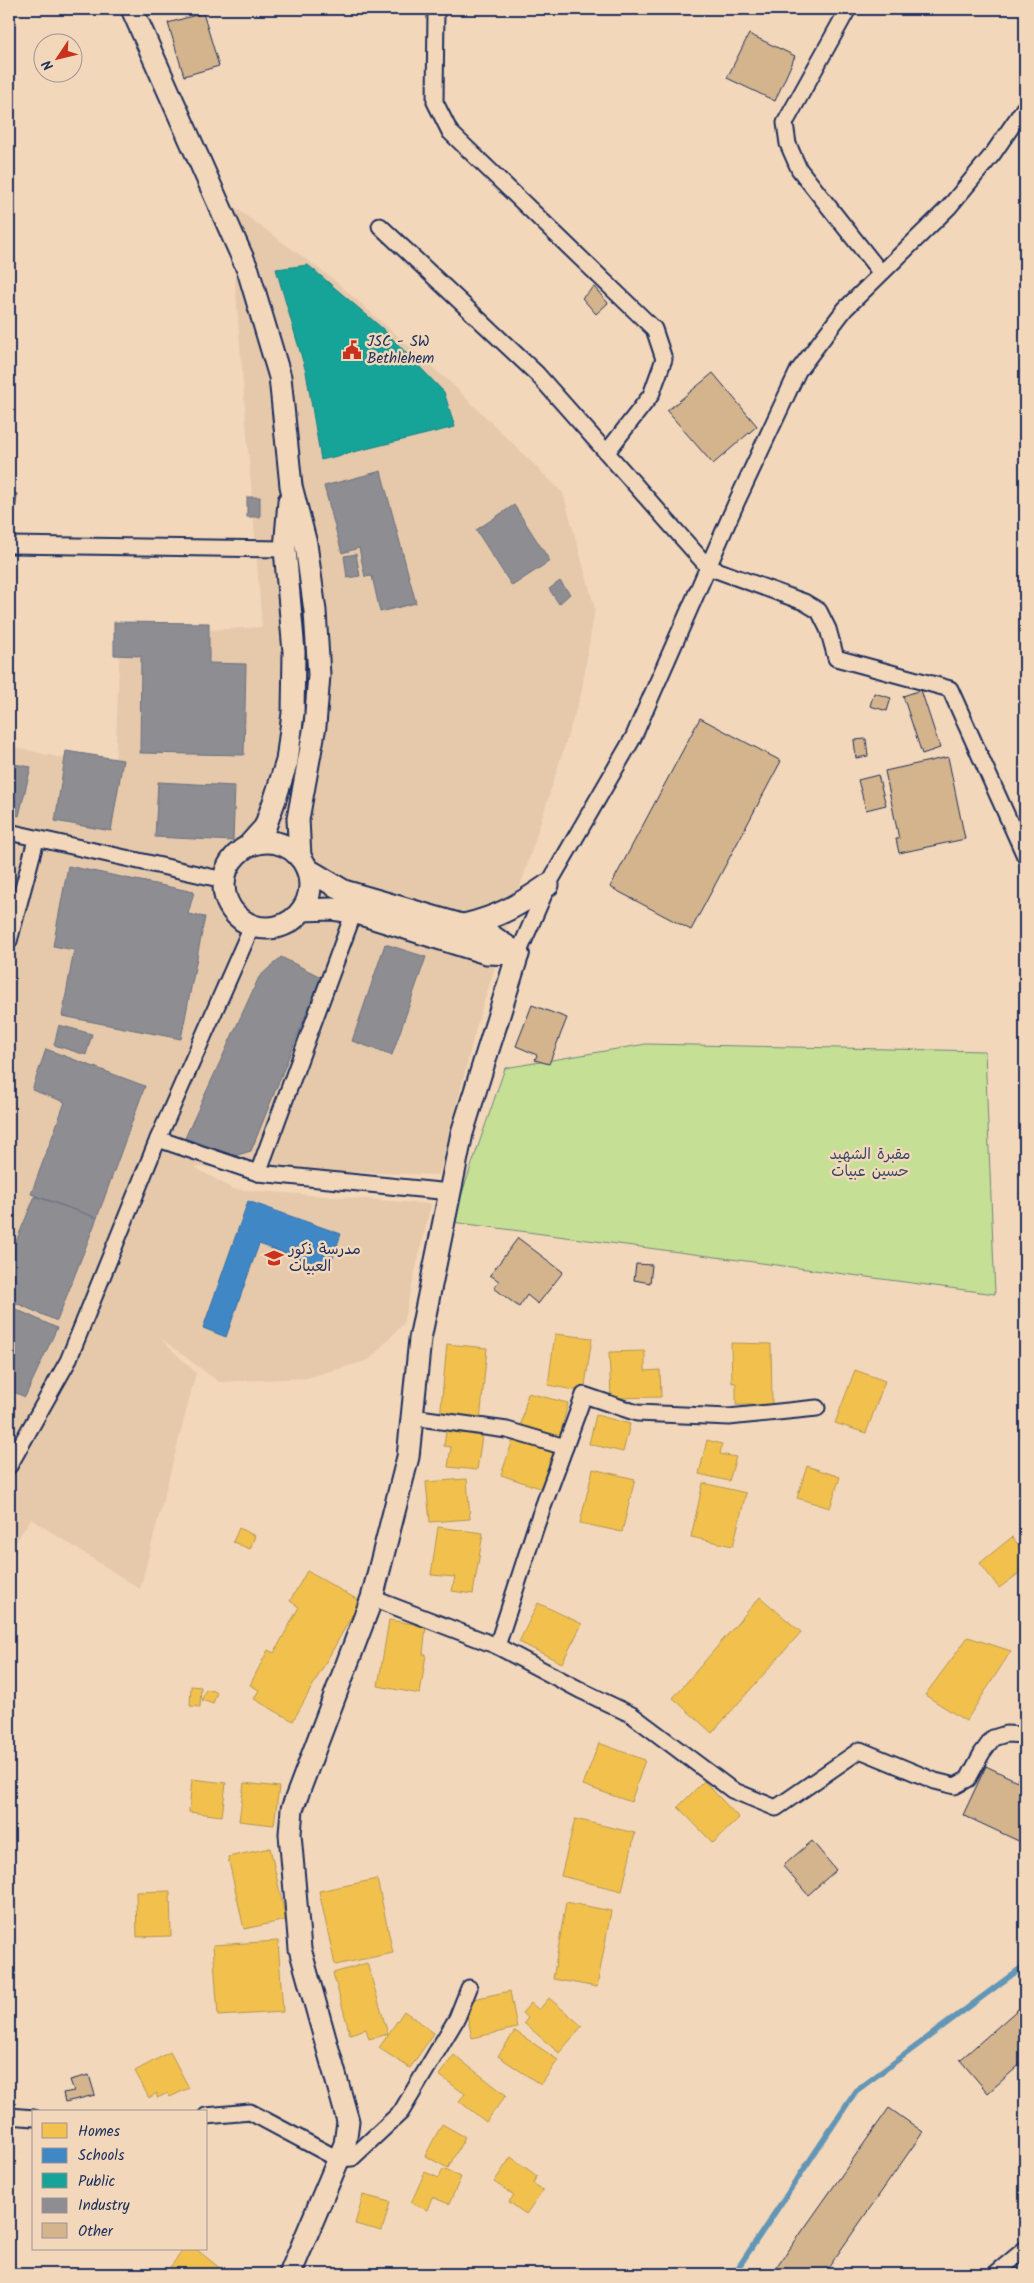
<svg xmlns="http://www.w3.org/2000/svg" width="1034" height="2283" font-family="Kalam,'Playpen Sans Arabic',sans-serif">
	<rect width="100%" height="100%" fill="#f3d7ba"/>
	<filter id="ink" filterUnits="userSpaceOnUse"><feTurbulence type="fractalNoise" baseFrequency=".02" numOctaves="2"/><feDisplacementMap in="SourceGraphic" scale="10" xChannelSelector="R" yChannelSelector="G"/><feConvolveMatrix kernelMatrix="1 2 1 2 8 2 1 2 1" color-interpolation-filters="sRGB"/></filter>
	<g filter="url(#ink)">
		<path fill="#e6c9aa" d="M229,203L333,279L454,386L563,493L595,608L581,694L477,1024L439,1175L194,1167L233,1189L431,1204L403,1324L369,1360L307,1378L219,1382L160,1338L196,1373L140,1589L31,1519L9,1552V746L115,770L120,635L262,627Z"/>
		<path fill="#c5df95" stroke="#70877a" d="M646,1044L985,1051L995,1294L452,1222L505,1068Z"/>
		<g fill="#f2c14e" stroke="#b29553">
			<path d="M555,1334L592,1338L584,1392L548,1385Z"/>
			<path d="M731,1343L771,1344L772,1405H736V1383H732Z"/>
			<path d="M447,1344L487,1348L480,1422L440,1418Z"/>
			<path d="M645,1351V1371L660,1370L661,1397L611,1398L609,1352Z"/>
			<path d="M855,1370L885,1381L866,1433L835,1423Z"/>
			<path d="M528,1393L568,1403L559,1440L520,1430Z"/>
			<path d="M596,1415L630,1424L623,1452L589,1444Z"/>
			<path d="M446,1431L482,1436L477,1470L448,1467L451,1447L444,1446Z"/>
			<path d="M514,1437L555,1451L543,1489L501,1475Z"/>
			<path d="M707,1440L722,1444L720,1454L736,1457L729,1481L699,1474Z"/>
			<path d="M807,1466L840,1477L830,1508L797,1498Z"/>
			<path d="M593,1469L635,1479L622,1532L580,1523Z"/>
			<path d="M467,1479L470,1519L430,1522L426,1482Z"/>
			<path d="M703,1483L746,1493L733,1546L691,1537Z"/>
			<path d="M438,1527L483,1533L473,1594L452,1591L455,1577L431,1575Z"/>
			<path d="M239,1528L255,1536L250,1549L233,1542Z"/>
			<path d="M1012,1537L1025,1553V1569L999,1588L980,1563Z"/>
			<path d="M307,1571L360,1601L293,1721L254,1699L259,1690L250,1685L268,1650L274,1653L299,1607L290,1601Z"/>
			<path d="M760,1597L801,1632L712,1733L673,1698Z"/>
			<path d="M538,1603L582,1624L562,1663L519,1642Z"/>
			<path d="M389,1620L426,1626L423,1654H426L420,1694L378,1686Z"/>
			<path d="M968,1637L1011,1651L966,1721L925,1695Z"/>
			<path d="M191,1686L201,1687L200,1707L190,1706Z"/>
			<path d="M206,1689L217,1692L213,1704L202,1700Z"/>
			<path d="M599,1743L645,1760L631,1802L583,1785Z"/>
			<path d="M192,1779L226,1783L222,1816L189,1812Z"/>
			<path d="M704,1781L739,1818L713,1843L678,1807Z"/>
			<path d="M244,1783L279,1787L274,1825L239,1821Z"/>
			<path d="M575,1819L635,1833L622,1891L561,1876Z"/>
			<path d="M270,1848L286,1920L244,1929L228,1857Z"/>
			<path d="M377,1879L393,1953L335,1965L319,1891Z"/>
			<path d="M170,1891L171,1936L137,1937L136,1892Z"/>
			<path d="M566,1902L611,1911L597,1987L553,1979Z"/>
			<path d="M278,1941L283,2012L218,2016L213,1945Z"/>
			<path d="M367,1963L388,2034L369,2039L366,2029L350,2034L333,1973Z"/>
			<path d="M510,1991L517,2028L472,2038L464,2001Z"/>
			<path d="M549,1998L582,2026L559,2053L524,2023L528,2018L522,2013L531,2003L539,2010Z"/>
			<path d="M404,2011L434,2033L410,2068L379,2048Z"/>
			<path d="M515,2031L558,2060L541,2085L498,2056Z"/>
			<path d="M170,2052L189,2088L170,2097L168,2093L157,2098V2093L149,2098L135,2071Z"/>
			<path d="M454,2055L506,2095L486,2122L459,2101L465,2094L439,2075Z"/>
			<path d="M442,2124L465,2137L448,2168L425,2156Z"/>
			<path d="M511,2157L537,2176L533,2183L543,2190L526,2214L509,2202L514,2195L494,2182Z"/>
			<path d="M443,2169L461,2177L449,2204L432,2197L427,2210L411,2203L425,2172L439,2178Z"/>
			<path d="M363,2195L390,2202L382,2231L355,2224Z"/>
			<path d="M184,2249H196L227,2274H165Z"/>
		</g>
		<path fill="#3f88c5" stroke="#346da6" d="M248,1201L341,1234L329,1269L259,1244L226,1337L203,1328Z"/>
		<path fill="#17a398" stroke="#188087" d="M308,265L382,328L444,392L455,427L321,460L306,372L276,269Z"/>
		<g fill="#8d8d92" stroke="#6b7182">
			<path d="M381,471L416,603L380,612L372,576L365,577L359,548L342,553L324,486Z"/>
			<rect x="247" y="497" width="13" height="20"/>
			<path d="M514,505L550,561L512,586L476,530Z"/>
			<path d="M356,554L360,576L347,578L344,556Z"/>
			<path d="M560,581L570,594L559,604L549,589Z"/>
			<path d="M114,622L209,623V663L246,664L244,755L140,753L141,656L114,655Z"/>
			<path d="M66,751L123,760L111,831L55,821Z"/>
			<path d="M9,763L31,767L19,816L9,813Z"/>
			<path d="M158,782L235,786L233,841L155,837Z"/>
			<path d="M68,866L194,892L188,914L205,917L181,1039L62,1016L74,950L53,946Z"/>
			<path d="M385,944L426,957L392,1055L352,1041Z"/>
			<path d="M281,957L321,977L251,1151L231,1157L185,1138L259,977Z"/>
			<path d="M59,1025L92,1034L86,1055L54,1045Z"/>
			<path d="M46,1049L145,1086L97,1218L31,1194L65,1102L32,1090Z"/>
			<path d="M35,1196L97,1218L57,1321L9,1300V1258Z"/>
			<path d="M9,1306L57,1328L25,1397L9,1390Z"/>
		</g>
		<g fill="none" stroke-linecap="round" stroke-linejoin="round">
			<path stroke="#6296b7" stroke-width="5.5" d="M734,2274L856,2091L1025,1965"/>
		</g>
		<g fill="#d4b48c" stroke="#1b2f5e">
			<path d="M203,13L219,66L184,76L168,23Z"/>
			<path d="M749,34L795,56L775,101L727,78Z"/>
			<path d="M594,287L608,303L596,314L582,298Z"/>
			<path d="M713,373L757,426L713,464L667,411Z"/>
			<path d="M9,493L17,494L13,532H9Z"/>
			<path d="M921,690L940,748L922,754L903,696Z"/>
			<path d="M874,693L891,698L887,711L870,706Z"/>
			<path d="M700,718L781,761L691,930L610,887Z"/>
			<path d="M866,739L868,756L856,758L854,740Z"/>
			<path d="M948,757L965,839L899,853L896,839H899L885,771Z"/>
			<path d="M878,775L886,805L866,810L858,780Z"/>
			<path d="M532,1005L567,1018L549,1064L535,1060L537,1055L516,1046Z"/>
			<path d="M518,1238L563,1272L538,1304L527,1295L519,1307L494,1288L499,1281L490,1275Z"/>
			<path d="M636,1264L652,1265L650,1283L634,1280Z"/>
			<path d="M1023,1764L1025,1765V1844L963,1815L986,1766L1017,1781Z"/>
			<path d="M812,1841L836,1870L808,1895L783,1866Z"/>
			<path d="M1025,2003V2060L988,2093L960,2060Z"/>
			<path d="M89,2075L95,2095L65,2102L63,2093L74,2091L70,2080Z"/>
			<path d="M889,2108L923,2132L824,2274H772Z"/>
		</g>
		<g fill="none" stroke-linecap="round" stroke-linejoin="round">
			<g stroke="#1b2f5e" stroke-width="19">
				<g id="street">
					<path d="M436,9L435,102L450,132L654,329L664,359L651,395L607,452"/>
					<path d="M848,9L785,123L788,144L799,169L881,273"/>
					<path d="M380,226L537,374L708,567L804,602L819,611L828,629L836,658L950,689L1025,856"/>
					<path d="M9,545L285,549"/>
					<path d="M9,832L224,880"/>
					<path d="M9,941L36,840"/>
					<path d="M518,954L548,885L633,738L737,501L798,371L845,309L949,207L992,155L1025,107"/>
					<path d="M158,1139L258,1173L450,1192"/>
					<path d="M258,1173L354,912"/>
					<path d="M412,1417L507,1430L565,1447"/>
					<path d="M9,1466L68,1361L158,1139L252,926"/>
					<path d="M372,1598L497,1646L582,1691L632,1715L732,1790L776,1808L860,1750L935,1781L955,1786L968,1779L982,1753L993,1738L1006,1734L1025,1735"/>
					<path d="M497,1646L536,1526L584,1395L637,1413L729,1417L817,1408"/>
					<path d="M9,2116L34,2118"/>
					<path d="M206,2116L250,2112L338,2159L352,2158L401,2112L457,2018L469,1988"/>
					<path d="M995,2274L1025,2249"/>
				</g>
			</g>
			<g stroke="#1b2f5e" stroke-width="25">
				<g id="secondary">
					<path d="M132,9L248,270L280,377L291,486L306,544L315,611L319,675L315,726L298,819L300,857"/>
					<circle cx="267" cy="885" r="43"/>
					<path d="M248,846L265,827L275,799L287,761L293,713L294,652L285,549L289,501"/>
					<path d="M307,869L344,891L486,932L518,954"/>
					<path d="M302,910L332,909L354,912L486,953L518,954"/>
					<path d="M464,925C499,917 519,905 548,885"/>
					<path d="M290,2274L345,2144L348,2121L300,1949L290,1834L292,1809L372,1598L408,1457L420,1339L462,1133L518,954"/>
				</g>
			</g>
			<use href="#street" stroke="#f3d7ba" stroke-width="15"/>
			<use href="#secondary" stroke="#f3d7ba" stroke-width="21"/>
		</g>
	</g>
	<defs>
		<g id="civic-bare" transform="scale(1.5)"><path d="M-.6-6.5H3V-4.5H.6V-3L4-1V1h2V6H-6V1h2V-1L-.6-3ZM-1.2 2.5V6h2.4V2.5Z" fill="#c8321e" stroke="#f3d7ba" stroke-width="2.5" paint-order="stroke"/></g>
		<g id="school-bare" transform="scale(1.5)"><path d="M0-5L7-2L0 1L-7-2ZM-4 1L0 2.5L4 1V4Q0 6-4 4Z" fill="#c8321e" stroke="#f3d7ba" stroke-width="2.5" paint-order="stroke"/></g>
	</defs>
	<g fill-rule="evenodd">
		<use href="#civic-bare" x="352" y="350"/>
		<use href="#school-bare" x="274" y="1258"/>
	</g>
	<g text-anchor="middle" stroke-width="5" stroke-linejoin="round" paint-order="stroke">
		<g font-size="15" fill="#1b2f5e" stroke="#f3d7ba" text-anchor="start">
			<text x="367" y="346">JSC - SW<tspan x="367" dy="17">Bethlehem</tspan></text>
			<text x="289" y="1254">مدرسة ذكور<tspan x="289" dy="17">العبيات</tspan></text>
		</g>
		<g font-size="15" fill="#344966" stroke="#f3d7ba">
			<text x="870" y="1159">مقبرة الشهيد<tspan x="870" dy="17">حسين عبيات</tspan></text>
		</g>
	</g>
	<rect width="1034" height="2283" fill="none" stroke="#f3d7ba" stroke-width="30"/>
	<rect x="15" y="15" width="1004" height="2253" fill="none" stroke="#1b2f5e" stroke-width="2" filter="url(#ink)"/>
	<rect x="32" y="2110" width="175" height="140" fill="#f3d7ba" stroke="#9d9495"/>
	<rect x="42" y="2123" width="25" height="15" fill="#f2c14e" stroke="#9d9495"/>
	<text x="78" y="2136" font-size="15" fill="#1b2f5e">Homes</text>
	<rect x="42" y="2148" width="25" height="15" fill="#3f88c5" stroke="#9d9495"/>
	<text x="78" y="2160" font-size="15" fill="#1b2f5e">Schools</text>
	<rect x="42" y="2173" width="25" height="15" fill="#17a398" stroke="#9d9495"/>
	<text x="78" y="2186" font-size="15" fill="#1b2f5e">Public</text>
	<rect x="42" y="2198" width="25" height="15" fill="#8d8d92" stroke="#9d9495"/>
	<text x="78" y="2210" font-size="15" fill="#1b2f5e">Industry</text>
	<rect x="42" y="2223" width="25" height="15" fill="#d4b48c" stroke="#9d9495"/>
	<text x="78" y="2236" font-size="15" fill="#1b2f5e">Other</text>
	<g transform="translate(58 58) rotate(235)"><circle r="24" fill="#f3d7ba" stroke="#9d9495"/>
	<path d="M0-4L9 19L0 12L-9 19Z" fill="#c8321e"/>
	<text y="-8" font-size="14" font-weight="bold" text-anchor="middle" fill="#1b2f5e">N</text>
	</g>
</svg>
